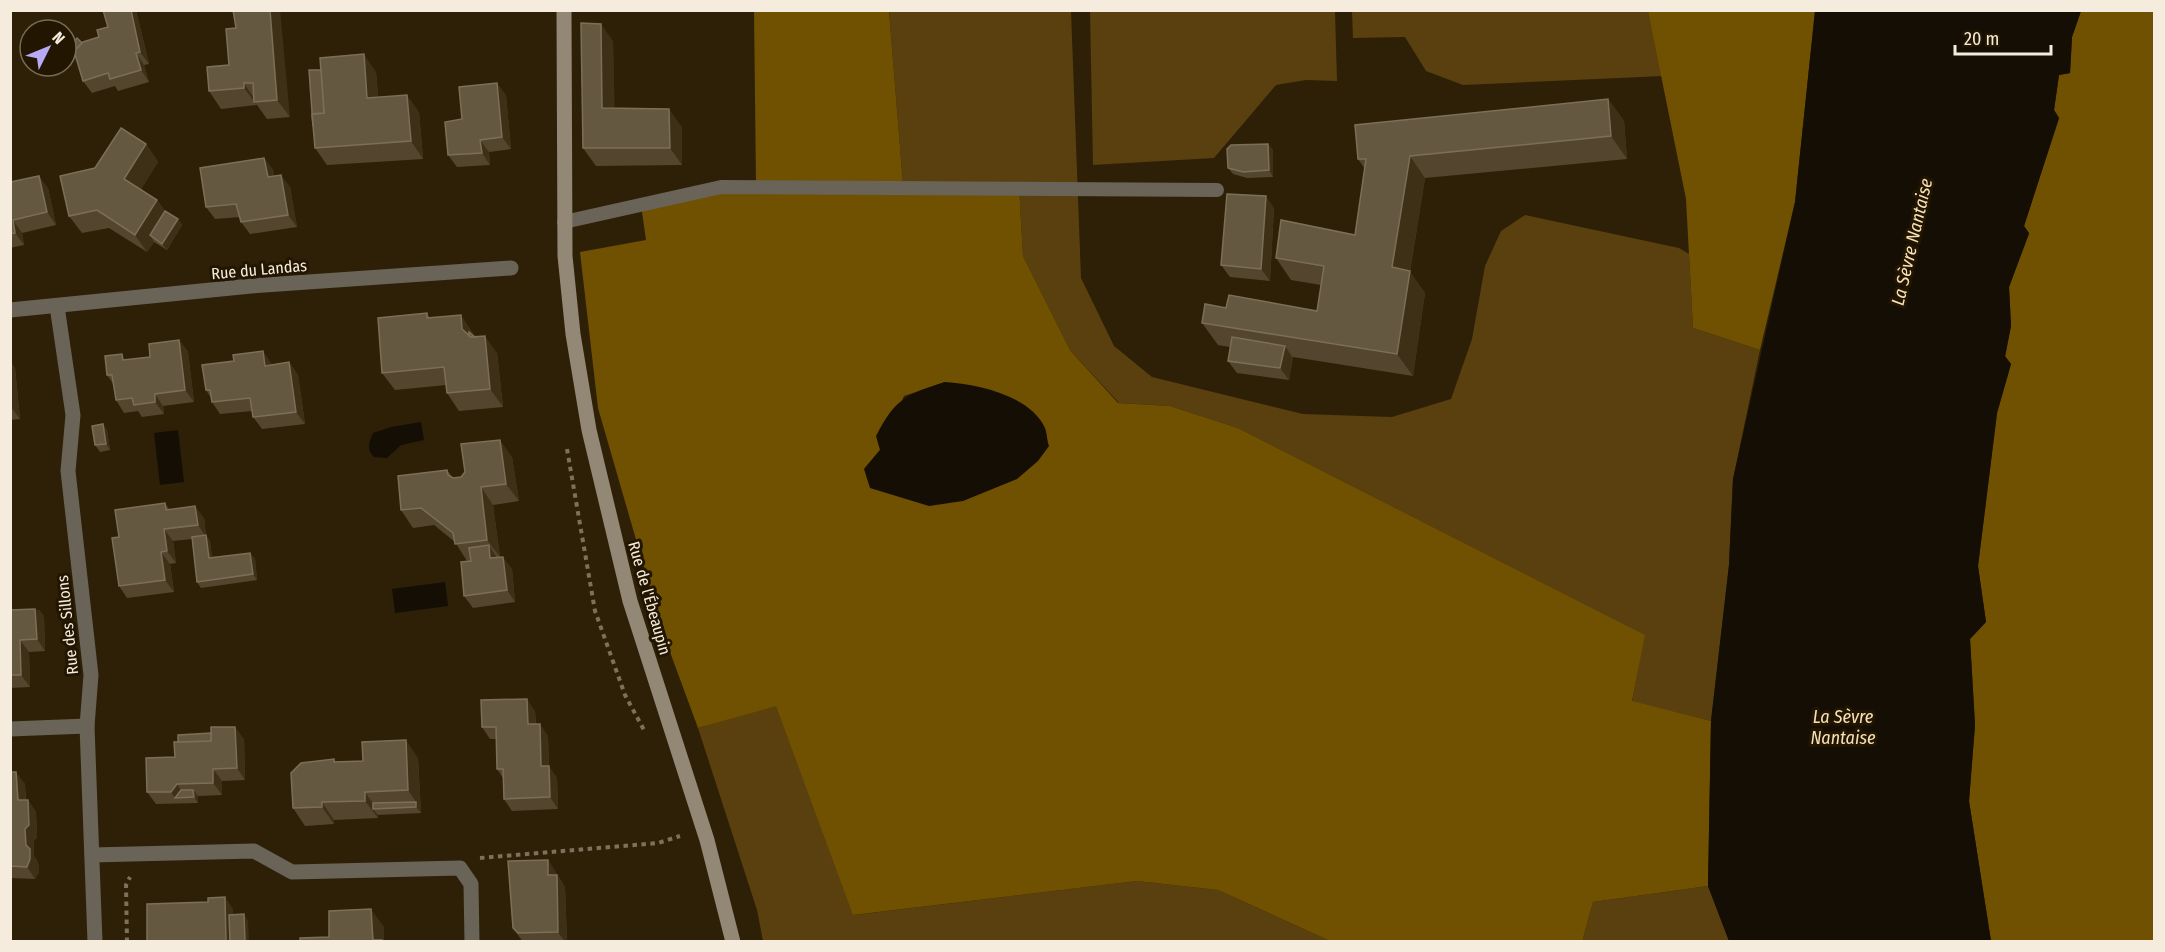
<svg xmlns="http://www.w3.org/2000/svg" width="2165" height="952" font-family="'Fira Sans Condensed',sans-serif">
	<rect width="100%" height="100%" fill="#2d2007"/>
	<g fill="#59400e">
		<path d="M889,11H1071L1081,278L1114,346L1152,377L1303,414L1392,417L1451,399L1472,339L1485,266L1501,231L1525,215L1679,248L1689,254L1693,328L1760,350L1733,479L1729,565L1711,721L1632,702L1644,635L1238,428L1170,406L1119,403L1070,350L1023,256L1019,186L903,184Z"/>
		<path d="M1090,11H1335L1337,81L1306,80L1276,85L1214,158L1093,165Z"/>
		<path d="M1352,11H1648L1663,76L1463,85L1426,71L1405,37L1353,38Z"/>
		<path d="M776,705L854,915L1137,881L1218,890L1330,941H763L757,910L698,728Z"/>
		<path d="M1708,886L1729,941L1582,942L1593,902Z"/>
	</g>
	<g fill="#705001" fill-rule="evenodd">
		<path d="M754,11H889L903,184L1019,186L1023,256L1070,350L1118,403L1170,406L1238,428L1645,635L1632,701L1711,721L1708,886L1593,902L1582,942L1330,941L1218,890L1137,881L853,915L776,706L698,728L663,633L598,408L580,252L646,240L641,205L756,184ZM945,382L864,469L880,450L904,396Z"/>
		<path d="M1648,11H1815L1795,202L1760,350L1693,328L1686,199Z"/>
		<path d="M2081,11H2154V941H1991L1969,801L1975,725L1970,639L1986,622L1978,566L1997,413L2011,364L2005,357L2011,326L2009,287L2029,234L2024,226L2059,118L2054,110L2059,75L2070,73L2072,37Z"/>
	</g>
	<g fill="#140e04">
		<path d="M1815,11H2081L2072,37L2070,73L2059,75L2054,110L2059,118L2024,226L2029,233L2009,287L2011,326L2005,356L2011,364L1997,413L1978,566L1986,622L1970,639L1975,725L1969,801L1991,941H1729L1708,886L1711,721L1729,565L1733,479L1795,202Z"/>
		<path d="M945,382C976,384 1030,395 1045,428C1047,433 1047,441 1049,446L1038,461L1017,479L963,501L929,506L870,488L864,469L880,450L876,436C896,398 905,395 945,382Z"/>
		<path d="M421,422L424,440L401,445L387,458L374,457C366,449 369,442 373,433L391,427Z"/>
		<path d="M178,430L184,482L160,485L154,433Z"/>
		<path d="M445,582L448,606L395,613L392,589Z"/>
	</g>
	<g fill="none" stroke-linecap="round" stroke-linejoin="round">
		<g stroke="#7c715c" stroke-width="4" stroke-dasharray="4.5 4.5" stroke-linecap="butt">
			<path d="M567,449L595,611L625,695L644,730"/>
			<path d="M480,858L658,843L680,836"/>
			<path d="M127,942L126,885L130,877"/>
		</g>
		<path stroke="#6a6358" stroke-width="14" d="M564,222L721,187L1217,190"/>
		<g stroke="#6a6358" stroke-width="15">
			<path d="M57,306L73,415L68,471L91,675L87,726L95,942"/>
			<path d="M10,310L251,286L511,268"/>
			<path d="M10,729L87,726"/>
			<path d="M92,855L254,851L292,872L460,868L471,884L472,942"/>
		</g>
		<path stroke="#938876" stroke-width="15" d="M564,10L565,256L573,334L589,430L630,601L707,840L733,942"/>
	</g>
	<g fill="#54462e">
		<path d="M136,10L149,64L144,65L149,82L118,91L115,86L92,93L83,81L76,58L72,55L67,49L99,37L108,27Z"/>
		<path d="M236,28L290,117L267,119L257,105L221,109L209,91L229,65Z"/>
		<path d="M613,41L614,108L682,127V165L596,166L583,148Z"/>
		<path d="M376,72L378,97L419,112L423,159L327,165L315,148Z"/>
		<path d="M506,95L511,149L489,152L490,165L457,167L448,155L462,119Z"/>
		<path d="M1608,99L1624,121L1627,159L1425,178L1410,272L1425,293L1413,376L1293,357L1289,380L1237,373L1228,361L1230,347L1218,345L1202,323L1214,306L1226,308L1317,311L1321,285L1291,280L1276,258L1355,235L1365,169L1358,159Z"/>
		<path d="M146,144L158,162L141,189L157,200L165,211L178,219L182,225L167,250L154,242L147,252L109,228L82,233L69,216L95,168Z"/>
		<path d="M1268,144L1273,150V177L1247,178L1233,174L1228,168Z"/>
		<path d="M264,158L273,170L274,176L290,187L297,227L250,234L241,222L240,217L215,219L206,207Z"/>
		<path d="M10,182L48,188L56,225L22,233L24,245L10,248Z"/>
		<path d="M1274,208L1270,281L1230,277L1221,265Z"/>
		<path d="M427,313L430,318L473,333V335L497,353L503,407L459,411L447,393L446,385L395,390L382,373Z"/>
		<path d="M179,340L188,352L194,402L163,406L164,414L142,417L138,411L124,413L116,400L114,385L107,375L126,360L150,357Z"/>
		<path d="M10,362L15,368L20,419L10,420Z"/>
		<path d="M289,362L298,375L305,424L262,429L253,417L252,411L220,414L212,402L211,398L206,390L271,363L272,365Z"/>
		<path d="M103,424L107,430L110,450L100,452L95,445Z"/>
		<path d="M512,457L519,501L493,505L500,557L512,569L515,602L473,608L464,596L467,561L455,542L434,525L413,528L401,510L447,470L453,478L461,477Z"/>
		<path d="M165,503L169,509L204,518L206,535L210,541L212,557L250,553L255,559L257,580L201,588L197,582L192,539L173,541L176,563L170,564L174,592L127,598L119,586V537Z"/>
		<path d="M11,610H39L44,616L45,651L29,652L30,687L10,688Z"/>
		<path d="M535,711L536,724L548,736L549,767L557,778L558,809L512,811L504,799L503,778L497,769L496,739H490L482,727Z"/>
		<path d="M244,739L245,780L222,781V795L198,796V803L156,804L147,792Z"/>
		<path d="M418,758L421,813L378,815V818L334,820V824L305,826L293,808L334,759L336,762Z"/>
		<path d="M10,772L25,784L26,800H28L36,812L37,837L34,841V856L38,862L39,872L35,879L10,878Z"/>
		<path d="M548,860L565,887L567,942H523L513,928Z"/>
	</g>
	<g fill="#3d3017">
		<path d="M131,10H136L149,64L140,52Z"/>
		<path d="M270,10H280L290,117L277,100Z"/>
		<path d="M601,24L613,41L615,125L602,108Z"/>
		<path d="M136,53L144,65L149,82L141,70Z"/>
		<path d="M364,54L376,72L380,115L367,98Z"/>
		<path d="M244,83L256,101L254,102L257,105L244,88Z"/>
		<path d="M497,83L506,95L511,149L502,137Z"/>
		<path d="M407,95L419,112L423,159L411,141Z"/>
		<path d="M1608,99L1624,121L1627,159L1611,136Z"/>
		<path d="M669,109L682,127V165L670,148Z"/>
		<path d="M480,140L489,152L490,165L482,153Z"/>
		<path d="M146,144L158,162L137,196L124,179Z"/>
		<path d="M1268,144L1273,150V177L1269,170Z"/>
		<path d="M1410,156L1425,178L1410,272L1425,293L1413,376L1397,354L1392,267Z"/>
		<path d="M264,158L273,170L277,189L268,177Z"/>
		<path d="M281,175L290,187L297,227L288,215Z"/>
		<path d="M39,176L48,188L56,225L47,212Z"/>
		<path d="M1266,196L1274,208L1270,281L1261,269Z"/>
		<path d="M157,200L170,218L150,235L154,242L147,252L135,235Z"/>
		<path d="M178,219L182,225L167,250L162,244Z"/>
		<path d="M13,220L22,233L24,245L15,233Z"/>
		<path d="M461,315L473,333L474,344L462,329Z"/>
		<path d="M485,336L497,353L503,407L490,389Z"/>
		<path d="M179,340L188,352L194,402L185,390Z"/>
		<path d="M1285,346L1293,358L1289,380L1280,368Z"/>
		<path d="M263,351L271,363L274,378L265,366Z"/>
		<path d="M10,362L15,368L20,419L11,407Z"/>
		<path d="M289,362L298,375L305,424L296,412Z"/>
		<path d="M155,394L163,406L164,414L155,402Z"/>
		<path d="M103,424L107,430L110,450L106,444Z"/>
		<path d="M500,440L512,457L519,501L506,484Z"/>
		<path d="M481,487L493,505L500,557L487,540Z"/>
		<path d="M195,506L204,518L206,535L210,541L213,564L209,558L206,537L198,525Z"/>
		<path d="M164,529L173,541L176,563L167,551Z"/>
		<path d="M489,545L497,558H490Z"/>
		<path d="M161,552L170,564L174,592L165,580Z"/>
		<path d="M250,553L255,559L257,580L253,574Z"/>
		<path d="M503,557L512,569L515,602L507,590Z"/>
		<path d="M35,609L39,610L44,616L45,651L37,639Z"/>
		<path d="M20,640L29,652L30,687L21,675Z"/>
		<path d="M527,699L535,711L536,737L528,724Z"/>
		<path d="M540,724L548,736L549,767L557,778L558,809L550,797L541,766Z"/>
		<path d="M235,727L244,739L245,780L237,768Z"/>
		<path d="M406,740L418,758L421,813L416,807V802L408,790Z"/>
		<path d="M213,769L222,781V795L213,783Z"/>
		<path d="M16,772L25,784L26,813L18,800Z"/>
		<path d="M177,784L185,797L175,798L171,792Z"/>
		<path d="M193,790L198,796V803L194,797Z"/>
		<path d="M365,792L377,809H373L378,815V818L365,801Z"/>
		<path d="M28,800L36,812L37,837L34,841V856L38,862L39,872L35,879L27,867L25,829Z"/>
		<path d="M322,802L334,820V824L322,807Z"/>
		<path d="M548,860L556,872L557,888L548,875Z"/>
		<path d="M557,875L565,887L567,942H565L558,932Z"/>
		<path d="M225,897L233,909L234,942H226Z"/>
		<path d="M371,909L384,927V942H374L373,940Z"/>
		<path d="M244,914L248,921L249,942H245Z"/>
	</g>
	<g fill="#655841" stroke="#7c6f59" stroke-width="1.5">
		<path d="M103,10H131L140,52L136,53L141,70L110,79L108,73L83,81L74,51L83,42L99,37L97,30L108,27Z"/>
		<path d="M233,10H270L277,100L254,102L253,83H244V88L209,91L207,67L229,65L226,29L236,28Z"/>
		<path d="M581,23L601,24L602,108L669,109L670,148H583Z"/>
		<path d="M77,38L82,43L74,51L75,54L67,49Z"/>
		<path d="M364,54L367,98L407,95L411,141L315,148L312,114L324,113L320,58Z"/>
		<path d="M309,70H321L324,113L312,114L313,126Z"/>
		<path d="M497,83L502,137L480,140L482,153L448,155L445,122L462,119L459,87Z"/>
		<path d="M1608,99L1611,136L1410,156L1392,267L1410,271L1397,354L1202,323L1205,304L1226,308L1229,295L1317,311L1324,266L1276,258L1281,220L1355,235L1366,159H1358L1355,125Z"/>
		<path d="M121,128L146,144L124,179L157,200L135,235L97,210L69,216L60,176L95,168Z"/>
		<path d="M1268,144L1269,170L1243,172L1228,168L1227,149L1231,145Z"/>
		<path d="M264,158L268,177L281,175L288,215L241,222L236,204L206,207L200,168Z"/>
		<path d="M39,176L47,212L13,220L15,233L10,234V182Z"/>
		<path d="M1227,194L1266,196L1261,269L1221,265Z"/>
		<path d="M165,211L178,219L162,244L150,235Z"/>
		<path d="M427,313V318L461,315L462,329L471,337L485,336L490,389L447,393L444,367L382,373L378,318Z"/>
		<path d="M469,332L475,337H471L469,336Z"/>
		<path d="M1232,337L1285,346L1280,368L1228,361Z"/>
		<path d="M179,340L185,390L155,394V402L134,405L132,398L116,400L112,375H107L105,356L122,354L123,360L150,357L149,344Z"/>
		<path d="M263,351L265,366L289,362L296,412L253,417L250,398L212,402L210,390H206L202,365L234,361L233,355Z"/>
		<path d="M103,424L106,444L95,445L92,426Z"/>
		<path d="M500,440L506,484L481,487L487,540L455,544L453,533L421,508L401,510L398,476L447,470L448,475L453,478L461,477L465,472L461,444Z"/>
		<path d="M165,503L166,510L195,506L198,525L164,529L167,551L161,552L165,580L119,586L112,538L119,537L115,510Z"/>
		<path d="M206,535L209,558L250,553L253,574L197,582L192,537Z"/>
		<path d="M489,545L490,558L503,557L507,590L464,596L461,562L471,561L469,548Z"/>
		<path d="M35,609L37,639L20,640L21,675H10V610Z"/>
		<path d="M527,699L528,724H540L541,766H549L550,797L504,799L503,769H497L496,727H482L481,700Z"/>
		<path d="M211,727H235L237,768L213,769V783L177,784L171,792H147L146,758L175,757L174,742L211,741Z"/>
		<path d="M211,733V741L178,742V735Z"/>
		<path d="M406,740L408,790L365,792V801L322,802V807L293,808L291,773L301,763L334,759V762L363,761L362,742Z"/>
		<path d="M10,772H16L18,800H28L29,825L25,829L26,845L30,849V859L27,867L10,866Z"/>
		<path d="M181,790H193L194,797L175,798Z"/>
		<path d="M416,802V807L373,809V803Z"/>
		<path d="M548,860V875H557L558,932L518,933L513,928L508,861Z"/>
		<path d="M225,897L226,942H147V904L208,902V898Z"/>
		<path d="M371,909L373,940H382V942H300V938L329,937V911Z"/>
		<path d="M244,914L245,942H230L229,915Z"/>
	</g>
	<g text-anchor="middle" stroke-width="6" stroke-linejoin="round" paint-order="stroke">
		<g font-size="16" fill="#f5ecdd" stroke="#231600">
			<text transform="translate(259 269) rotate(-5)" y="6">Rue du Landas</text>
			<text transform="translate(650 598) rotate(74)" y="6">Rue de l'Ébeaupin</text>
			<text transform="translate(67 625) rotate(-96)" y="6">Rue des Sillons</text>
		</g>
		<g font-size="18" font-style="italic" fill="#f8e1b8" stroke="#231600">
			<text transform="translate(1912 242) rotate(-77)" y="6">La Sèvre Nantaise</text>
			<text x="1843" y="723">La Sèvre<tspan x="1843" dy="21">Nantaise</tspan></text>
		</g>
	</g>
	<rect width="2165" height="952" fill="none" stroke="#f5ecdd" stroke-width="24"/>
	<g transform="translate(48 48) rotate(47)"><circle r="28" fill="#231600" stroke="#776c58" stroke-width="1.5"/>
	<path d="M0-4.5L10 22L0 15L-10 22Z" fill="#b7abf7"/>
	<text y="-9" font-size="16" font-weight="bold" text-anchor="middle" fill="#f5ecdd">N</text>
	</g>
	<path d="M1955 45v9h96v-9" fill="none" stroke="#f5ecdd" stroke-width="3"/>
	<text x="1964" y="45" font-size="18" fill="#f5ecdd" stroke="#231600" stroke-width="4.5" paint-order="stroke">20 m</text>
</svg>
